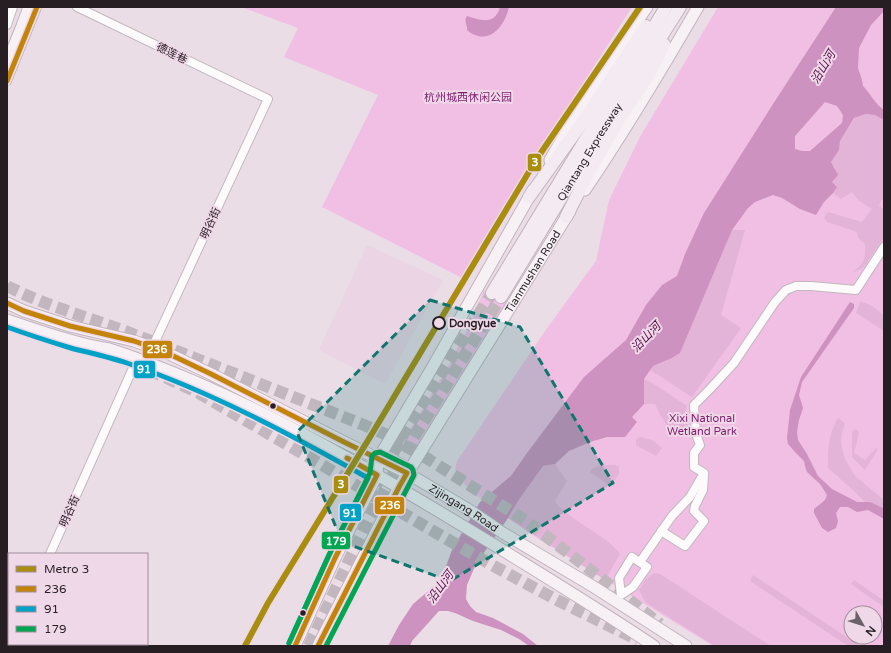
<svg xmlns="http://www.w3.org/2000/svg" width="891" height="653" font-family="'Varela Round','Noto Sans SC',sans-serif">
	<rect width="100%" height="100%" fill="#eadde6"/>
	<path fill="#ebd4e4" d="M367,245L443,280L385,384L319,350Z"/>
	<g fill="#f0bfe3" fill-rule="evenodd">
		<path d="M241,7H632L542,147L464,279L322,207L378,95L284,57L298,28Z"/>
		<path d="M718,7H884V646H713L529,533L473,493L461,481L455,470L457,461L545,331L596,261L609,200L641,135ZM851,613H875V637H851Z"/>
		<path d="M484,290L507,303L491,329L424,434L416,448L412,452C407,452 404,450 401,447L403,441L450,363L472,320Z"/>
	</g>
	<g fill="#e4b3d8">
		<path d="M866,114L875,115L884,120V199L881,200L879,206L884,209V237L864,267L852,273C864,263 866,260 865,244L858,238L857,232L827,222L824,218L828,212L862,222L872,209L858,200L852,192L841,199L833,193L837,187L832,182L835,168L831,162L839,150L840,141L855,118Z"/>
		<path d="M732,230H745L721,315L741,328L692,397L650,370L653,366L672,358L680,353Z"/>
		<path d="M860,302C870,303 877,309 884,316V331L856,313Z"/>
		<path d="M644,379L654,384L687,406L683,419L688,424V429C683,430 679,432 674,430C666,428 659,412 655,404H644Z"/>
		<path d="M838,418L845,423L842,433L841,441L842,448L845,459L855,476L884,500V509L870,502H865L854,491L828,468C828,449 828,435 838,418Z"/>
		<path d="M856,429L859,433L854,453L865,460L876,448L878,449L865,470L852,457V431Z"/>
		<path d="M640,437L652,440L662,448L656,456L636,445V439Z"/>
		<path d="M555,464L567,481L555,501C558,506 562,510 568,514C585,528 607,537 620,554L605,580L508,518L520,498L543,466Z"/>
		<path d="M602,465H614L619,466V474L610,486L590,472L593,468Z"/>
		<path d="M654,573L660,574L771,646H715L648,604L643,598L639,590L646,579Z"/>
		<path d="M753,575L860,646H848L750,581Z"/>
		<path d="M854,580L884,601V607L851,584Z"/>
	</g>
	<g fill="#cd92bf" fill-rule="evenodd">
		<path d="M500,7H509C506,21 495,40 478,36C474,35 470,33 467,30C468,25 463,21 467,16C480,20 495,26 500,7Z"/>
		<path d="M836,7H884V11L871,25L859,48L858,68L862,80L863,86C871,94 874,103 884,110V120L875,115L866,114L854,118L840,141L839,150L831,162L838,175L832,182L837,187L833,193L824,202L816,215L800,209L782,198L773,195L755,202L748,208L732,230L680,353L672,358L653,366L644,379V404L632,417L637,422L625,437H607L590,442L569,451L555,464L543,466L520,498L506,521L476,564L467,585L466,599L470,606L476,612L493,618L523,634L538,646H529L519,639L501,630L473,621L455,613L448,611H439L412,641L410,646H388L399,625L413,604L439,582L445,569L452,550L480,502L511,476L527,453L584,377L626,340L646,305L662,285L677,276L685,254L704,213L773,104ZM825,102L837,106L843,115L842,123L810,151H802L795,149V136Z"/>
		<path d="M850,302L854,304V308L802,382L799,395L803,408L799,420L797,432L798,440L807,454L818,476L832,489L857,502H870L883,508L884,509V519L868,510L857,512L848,507H840L836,513L838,521L836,528L828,532L822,528L814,513V509L824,501L826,498L827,495L820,484L807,472L805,466L804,461L795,452L788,444L787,438L790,410L801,377Z"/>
	</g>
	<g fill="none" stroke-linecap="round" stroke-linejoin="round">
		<g stroke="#c3b7bf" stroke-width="12" stroke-dasharray="12 6" stroke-linecap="butt">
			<path d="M7,286C48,307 92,318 135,335C211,364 288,395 364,425L385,434L417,452L526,521L571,555L660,624"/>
			<path d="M116,356L169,379L197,392L324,466L426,527L490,564L555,599L638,640"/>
			<path d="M376,485L404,433L492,293"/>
			<path d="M309,646L369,518L417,432L501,297"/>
		</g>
		<g stroke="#c1b8be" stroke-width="10">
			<g id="minor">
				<path d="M77,7L268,99L152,348"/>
				<path d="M7,25L13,7"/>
				<path d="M7,81L37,7"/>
				<path d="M661,531L685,546L704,521L694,511L695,506L703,490L704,476"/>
				<path d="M50,554L137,359"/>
				<path d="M632,557L647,567L633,587L621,595L619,578Z"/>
				<path d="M640,562L672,516L690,497L704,473L694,467V453L700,445L696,434L694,405L709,390L734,363L775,302L786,290L796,286H811L856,290L884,247"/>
				<path d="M8,646L9,644"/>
			</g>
		</g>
		<g stroke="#c3b4bf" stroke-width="13">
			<g id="major">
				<path d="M7,63L22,26L29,7"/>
				<path d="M550,160L579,110L615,53L647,7"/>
				<path d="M585,190C625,131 662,69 698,7"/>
				<path id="s1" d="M7,303L24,311L70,326L134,341L167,353L211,374L342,441L407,473L471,511L503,533L594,587L686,646"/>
				<path d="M7,320C30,328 53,336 77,342C87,345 98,347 109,349C139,358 169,371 198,383C302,428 399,487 496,546C549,579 602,611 654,646"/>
				<path d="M295,646L335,558L377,475L378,459L432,368L533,190"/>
				<path id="s2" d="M318,646L399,487L570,211"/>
			</g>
		</g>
		<g stroke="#c3b4bf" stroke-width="14">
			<g id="highway">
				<path d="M529,197L582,123L646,26"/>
				<path d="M566,217L588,174L620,118L647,78L664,44"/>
				<path d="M492,293L666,7"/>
				<path id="s3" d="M501,297L598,137L680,7"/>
			</g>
		</g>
		<use href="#minor" stroke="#fcfafb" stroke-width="8"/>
		<use href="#major" stroke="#f7f1f5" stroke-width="11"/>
		<use href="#highway" stroke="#f4eaf1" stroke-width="12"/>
		<g stroke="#efd8e8" stroke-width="8">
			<g id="bus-1">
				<path d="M7,81L37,7"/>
				<path d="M7,303L24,311L70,326L134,341L167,353L211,374L342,441L407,473L399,487L318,646"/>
				<path d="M295,646L335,558L377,475L347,458"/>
			</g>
		</g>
		<g stroke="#efd8e8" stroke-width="8">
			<path id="bus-2" d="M7,327C29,335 51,342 74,349C91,353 109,357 127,363C211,392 290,434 368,478L329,555L289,643"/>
		</g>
		<g stroke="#efd8e8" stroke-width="8">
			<path id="bus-3" d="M289,643L329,555L370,473L372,456L375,453L380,452L411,467L413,470L414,475L326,646"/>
		</g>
		<use href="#bus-1" stroke="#c38409" stroke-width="5"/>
		<use href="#bus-2" stroke="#02a2c6" stroke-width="5"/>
		<use href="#bus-3" stroke="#00a651" stroke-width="5"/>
		<g stroke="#efd8e8" stroke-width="9">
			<path id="metro-1" d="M245,646L268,603L370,437L536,160L640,7"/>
		</g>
		<use href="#metro-1" stroke="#a98d0e" stroke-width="6"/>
	</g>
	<path fill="#0f766e" fill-opacity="0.2" stroke="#0f766e" stroke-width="3" stroke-dasharray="8 5" stroke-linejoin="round" d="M430,300L520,327L613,483L450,581L342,542L297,432Z"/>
	<circle fill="#efd8e8" stroke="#271e24" stroke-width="2" cx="439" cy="323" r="6"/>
	<g fill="#271e24" stroke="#efd8e8" stroke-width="1.5">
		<circle cx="273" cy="406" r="3.5"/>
		<circle cx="303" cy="613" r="3.5"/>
	</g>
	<g text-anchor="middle" stroke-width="4" stroke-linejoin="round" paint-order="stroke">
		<g font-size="11" fill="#271e24" stroke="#efd8e8">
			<text transform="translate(172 53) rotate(26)" y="4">德莲巷</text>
			<text dy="4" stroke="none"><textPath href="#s3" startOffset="170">Qiantang Expressway</textPath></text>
			<text transform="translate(210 223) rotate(-65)" y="4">明谷街</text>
			<text dy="4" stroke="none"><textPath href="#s2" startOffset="432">Tianmushan Road</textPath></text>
			<text dy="4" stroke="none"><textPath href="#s1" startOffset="503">Zijingang Road</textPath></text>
			<text transform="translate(69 511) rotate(-66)" y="4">明谷街</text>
		</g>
		<g font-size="11" fill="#7f226e" stroke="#efd8e8">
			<text x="468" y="101">杭州城西休闲公园</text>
			<text x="702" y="422">Xixi National<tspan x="702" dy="13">Wetland Park</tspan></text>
		</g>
		<g font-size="11" font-weight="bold" fill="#271e24" stroke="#efd8e8" text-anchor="start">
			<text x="449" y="327">Dongyue</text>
		</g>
		<g font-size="12" font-style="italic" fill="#540c48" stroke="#efd8e8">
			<text transform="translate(823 67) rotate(-59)" y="4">沿山河</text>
			<text transform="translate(646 337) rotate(-46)" y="4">沿山河</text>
			<text transform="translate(440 587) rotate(-54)" y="4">沿山河</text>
		</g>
	</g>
	<g stroke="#efd8e8" stroke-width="1.5">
		<rect x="527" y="153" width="15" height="19" rx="4" fill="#a98d0e"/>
		<rect x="142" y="340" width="31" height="19" rx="4" fill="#c38409"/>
		<rect x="133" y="360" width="23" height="19" rx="4" fill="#02a2c6"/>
		<rect x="333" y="475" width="16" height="19" rx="4" fill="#a98d0e"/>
		<rect x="374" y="496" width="31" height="19" rx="4" fill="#c38409"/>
		<rect x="339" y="503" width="23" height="19" rx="4" fill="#02a2c6"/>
		<rect x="321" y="531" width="30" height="19" rx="4" fill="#00a651"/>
	</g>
	<g font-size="11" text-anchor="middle" font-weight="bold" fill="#fff">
		<text x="535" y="166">3</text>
		<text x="157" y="353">236</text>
		<text x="144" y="373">91</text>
		<text x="341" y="488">3</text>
		<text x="390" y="509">236</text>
		<text x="350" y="517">91</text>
		<text x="336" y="545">179</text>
	</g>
	<rect width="891" height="653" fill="none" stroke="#271e24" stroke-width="16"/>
	<rect x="8" y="553" width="140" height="92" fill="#efd8e8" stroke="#9f8e9a"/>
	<rect x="16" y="566" width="20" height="6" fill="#a98d0e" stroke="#9f8e9a"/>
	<text x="44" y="573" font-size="12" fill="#271e24">Metro 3</text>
	<rect x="16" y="586" width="20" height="6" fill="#c38409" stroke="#9f8e9a"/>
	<text x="44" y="593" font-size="12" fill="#271e24">236</text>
	<rect x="16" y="606" width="20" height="6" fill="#02a2c6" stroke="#9f8e9a"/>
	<text x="44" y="613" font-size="12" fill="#271e24">91</text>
	<rect x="16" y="626" width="20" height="6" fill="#00a651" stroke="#9f8e9a"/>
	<text x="44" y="633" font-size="12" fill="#271e24">179</text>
	<g transform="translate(863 625) rotate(129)"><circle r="19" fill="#efd8e8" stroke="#9f8e9a"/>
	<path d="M0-3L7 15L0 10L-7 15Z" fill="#6b6168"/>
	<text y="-6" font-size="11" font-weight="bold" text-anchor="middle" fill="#271e24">N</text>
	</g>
</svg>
